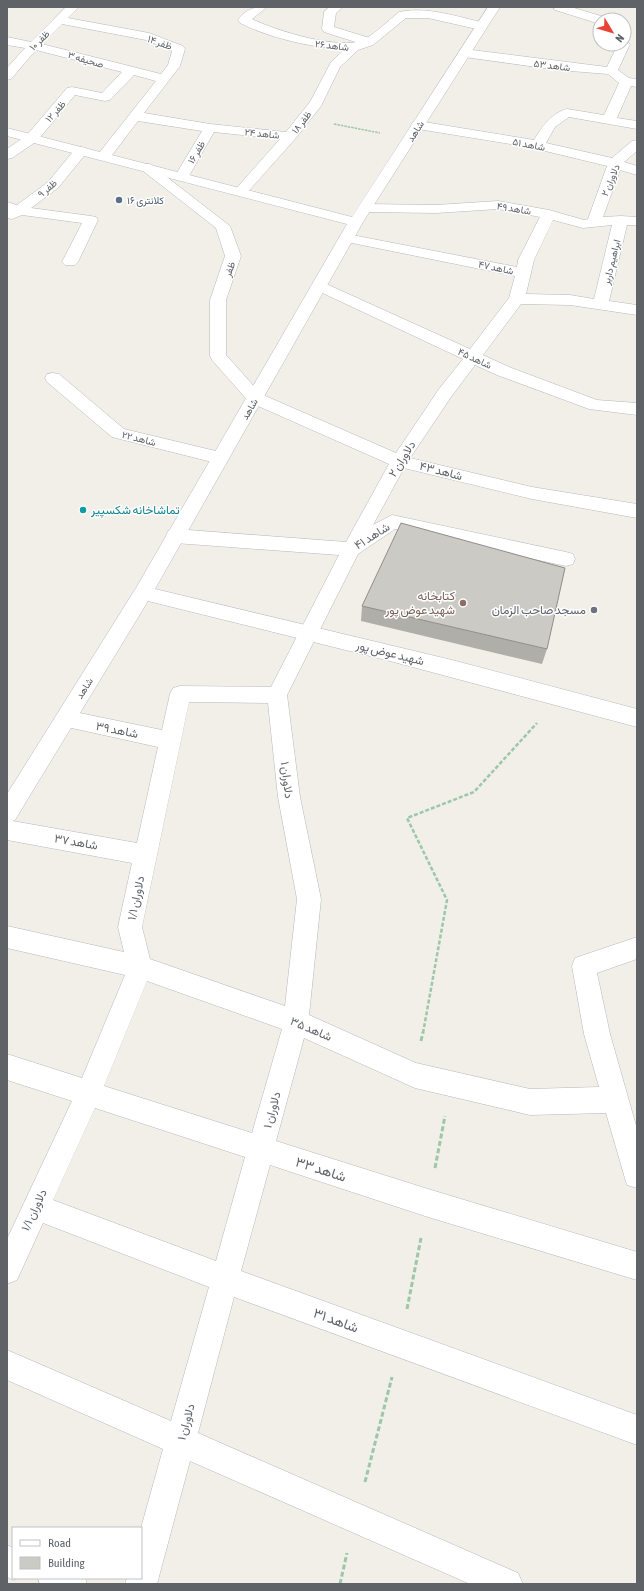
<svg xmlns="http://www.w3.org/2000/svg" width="644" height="1591" font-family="'Asap Condensed',Vazirmatn,sans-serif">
	<rect width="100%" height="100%" fill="#f1efe8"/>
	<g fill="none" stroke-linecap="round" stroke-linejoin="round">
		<g stroke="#b5b8bc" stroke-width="1">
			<path id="lane" d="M329,7H343L336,13L334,27L373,39L375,42L373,45H365L324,32L322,29L324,12Z"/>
		</g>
		<g stroke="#b5b8bc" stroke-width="1">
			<g id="street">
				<path d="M66,7H79L68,18L149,33L183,46L185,49L180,66L144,113L210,124L286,132L310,102L331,62L344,50C308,46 272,39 240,23L238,20C246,9 254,7 267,7L252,19C274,30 343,52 365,39C377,32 388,21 399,12C427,6 458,17 485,23L487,26L481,30L428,18H406L373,45L358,50L340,67L321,106L295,139L245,195H235L233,192L280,139L214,132L189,176L187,179H177L175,176L202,131L138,121L109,159H99L97,156L99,153L156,81L134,75L110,100L105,101L75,95L37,141L12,158L7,159V149L27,135L67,88L72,87L102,93L122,72L36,50L11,79L7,80V68L25,48L7,45V37L31,42ZM62,24L146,40L172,51L168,65L161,74L42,44Z"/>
				<path d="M553,7H571L604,17L606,20H600V24L555,10Z"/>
				<path d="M624,40L630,44L618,70L629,78L637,79V87L631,86L617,118L637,121V129L569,117L555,127L546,143L612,158L632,141L637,140V151L624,162L637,166V175L620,170L603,217L621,216L637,217V225H627L609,301L637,305V315L570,305L521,304L483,355L509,367L597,400L637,403V415L589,409L497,375L475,365L451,397L410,458L532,487L637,504V518L532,499L404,468L373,525L392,515L566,552L573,554L575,559L573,564L566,566L395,529L358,554L287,695L300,797L321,899L309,1015L416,1063L530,1089L599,1087L584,1034L572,966L575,958L637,937V959L597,973L610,1034L637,1129V1188L627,1185L624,1175L606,1113L530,1115L415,1088L304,1038L276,1141L428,1189L637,1252V1280L428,1217L270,1165L241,1271L637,1415V1445L234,1297L198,1433L518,1573L523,1584H470L190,1461L157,1584H125L127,1578H141V1528L163,1449L7,1380V1350L171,1421L209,1287L43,1223L17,1280L7,1284V1239L72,1101L7,1080V1054L82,1078L125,975L7,948V926L124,952L118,927L132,863L7,840V820L137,843L158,747L58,725L54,719L58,713L65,710L162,730L170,694L173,688L180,686L271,687L339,555L175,543L168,541L166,536L168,531L175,529L346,542L389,464L249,402L212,360L210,356V300L225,256L216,228L138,167L140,164H150L230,226L241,256L226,300V355L261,394L396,453L439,389L463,359L314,289L311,286L314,283H324L470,349L509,298L515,276L347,242L342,241L340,238L342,235L347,234L517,267L518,260L540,217L498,209L436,213L366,212L361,211L359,208L361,205L366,204L436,205L498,201L549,210L584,220L588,219L607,166L529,147L418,129L413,128L411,125L413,122L418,121L534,140C542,127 551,113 567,109L604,115L619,83L608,74L558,70L464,57L458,53L464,49L607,67L618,44H624ZM553,220L583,228L612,225L594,299L570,295L526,294L534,260ZM189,702L268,703L278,797L297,899L285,1006L150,959L142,927ZM147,981L282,1029L252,1133L104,1086ZM95,1108L245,1157L216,1261L53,1200Z"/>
				<path d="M81,147L86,148L88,151L58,188L31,208L91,216L96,217L98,220L78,262L75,265H65L62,262L82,223L22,215L12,219L7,218V202L17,205L48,182L76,148Z"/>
				<path d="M53,373L59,374L124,429L220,452L226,454L229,458L226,462L220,464L112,437L47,382L45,378L47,374Z"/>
				<path d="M7,1545L13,1548V1578H18L13,1580L7,1577Z"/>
				<path d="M38,1578H85L87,1584H40Z"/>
			</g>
		</g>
		<g stroke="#b6babf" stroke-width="1">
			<path id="secondary" d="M488,7H500L363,222L155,589L452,660L637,709V727L390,661L148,601L15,820L7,823V794L136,588L347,224L7,136V128L352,217Z"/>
		</g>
		<path stroke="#9cc7a9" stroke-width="1.5" stroke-dasharray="2.5 1" stroke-linecap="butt" d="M334,124L380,133"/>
		<path stroke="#9cc7a9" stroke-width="2.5" stroke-dasharray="4 2" stroke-linecap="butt" d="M423,1033L447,900L407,818L474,792L537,723"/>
		<g stroke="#9cc7a9" stroke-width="3" stroke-dasharray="5 2.5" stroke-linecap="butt">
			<path d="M421,1041L423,1032"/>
			<path d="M435,1168L445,1116"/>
			<path d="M407,1309L421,1238"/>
			<path d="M365,1482L392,1377"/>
			<path d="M340,1584L347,1553"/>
		</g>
		<use href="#lane" fill="#fff" fill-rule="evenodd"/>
		<use href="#street" fill="#fff" fill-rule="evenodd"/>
		<use href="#secondary" fill="#fff" fill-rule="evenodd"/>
	</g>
	<path fill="#afaea9" d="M362,606L547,649L542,664L361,621Z"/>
	<path fill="#cccac5" stroke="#8f8d8a" d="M401,523L565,568L547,649L362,606Z"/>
	<circle fill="#5c6f8a" stroke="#fff" stroke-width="1.5" cx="119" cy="200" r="4"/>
	<circle fill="#0f9aa8" stroke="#fff" stroke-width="1.5" cx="83" cy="510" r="4"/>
	<circle fill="#8d6e63" stroke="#fff" stroke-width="1.5" cx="463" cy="603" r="4"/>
	<circle fill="#6b7280" stroke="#fff" stroke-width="1.5" cx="594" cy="610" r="4"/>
	<g text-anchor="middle" stroke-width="3" stroke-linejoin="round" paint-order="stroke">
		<g font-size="10" fill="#5f6368" stroke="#fff">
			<text transform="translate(39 40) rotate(-46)" y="4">ظفر ۱۰</text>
			<text transform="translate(160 42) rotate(20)" y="4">ظفر ۱۴</text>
			<text transform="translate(332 45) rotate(7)" y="4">شاهد ۲۶</text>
			<text transform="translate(86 59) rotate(16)" y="4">صحیفه ۳</text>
			<text transform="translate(552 65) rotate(7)" y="4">شاهد ۵۳</text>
			<text transform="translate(55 111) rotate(-49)" y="4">ظفر ۱۲</text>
			<text transform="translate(301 122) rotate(-53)" y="4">ظفر ۱۸</text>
			<text transform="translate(415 131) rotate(-58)" y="4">شاهد</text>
			<text transform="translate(262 133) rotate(6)" y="4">شاهد ۲۴</text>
			<text transform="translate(529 144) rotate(11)" y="4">شاهد ۵۱</text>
			<text transform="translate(196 152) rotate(-60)" y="4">ظفر ۱۶</text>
			<text transform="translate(610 180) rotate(-67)" y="4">دلاوران ۲</text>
			<text transform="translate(47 188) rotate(-40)" y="4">ظفر ۹</text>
			<text transform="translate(514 208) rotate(9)" y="4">شاهد ۴۹</text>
			<text transform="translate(611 262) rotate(-76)" y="4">ابراهیم داربر</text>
			<text transform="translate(496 267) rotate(12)" y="4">شاهد ۴۷</text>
			<text transform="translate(229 269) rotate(-71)" y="4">ظفر</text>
			<text transform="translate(475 358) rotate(25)" y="4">شاهد ۴۵</text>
			<text transform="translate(249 409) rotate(-60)" y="4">شاهد</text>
			<text transform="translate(139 438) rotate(14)" y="4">شاهد ۲۲</text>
			<text transform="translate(84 688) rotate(-58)" y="4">شاهد</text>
		</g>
		<g font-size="10" fill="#4e5e75" stroke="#fff" text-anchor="start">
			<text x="127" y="204">کلانتری ۱۶</text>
		</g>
		<g font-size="12" fill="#5f6368" stroke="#fff">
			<text transform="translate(402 459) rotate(-58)" y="4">دلاوران ۲</text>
			<text transform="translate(441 471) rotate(14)" y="4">شاهد ۴۳</text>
			<text transform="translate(372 536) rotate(-32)" y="4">شاهد ۴۱</text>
			<text transform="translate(390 653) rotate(14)" y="4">شهید عوض پور</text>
			<text transform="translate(117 730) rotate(11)" y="4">شاهد ۳۹</text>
			<text transform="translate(287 780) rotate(83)" y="4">دلاوران ۱</text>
			<text transform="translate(76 842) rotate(10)" y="4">شاهد ۳۷</text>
			<text transform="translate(136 898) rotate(-78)" y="4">دلاوران ۱/۱</text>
			<text transform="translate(311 1029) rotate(23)" y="4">شاهد ۳۵</text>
			<text transform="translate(272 1110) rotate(-75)" y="4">دلاوران ۱</text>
			<text transform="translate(34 1210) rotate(-65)" y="4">دلاوران ۱/۱</text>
			<text transform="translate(186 1422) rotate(-75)" y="4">دلاوران ۱</text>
		</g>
		<g font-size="12" fill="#0d838f" stroke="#fff" text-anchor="start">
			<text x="91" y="514">تماشاخانه شکسپیر</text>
		</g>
		<g font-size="12" fill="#785e54" stroke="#fff" text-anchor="end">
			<text x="455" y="600">کتابخانه<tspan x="455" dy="14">شهید عوض پور</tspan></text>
		</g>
		<g font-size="12" fill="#5b616d" stroke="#fff" text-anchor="end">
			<text x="586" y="614">مسجد صاحب الزمان</text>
		</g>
		<g font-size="14" fill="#5f6368" stroke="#fff">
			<text transform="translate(321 1169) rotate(18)" y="5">شاهد ۳۳</text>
			<text transform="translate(336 1320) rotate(20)" y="5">شاهد ۳۱</text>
		</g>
	</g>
	<rect width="644" height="1591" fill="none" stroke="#5f6368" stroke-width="16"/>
	<rect x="12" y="1527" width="130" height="52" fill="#ffffff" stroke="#bfc1c3"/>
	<rect x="20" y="1540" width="20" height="6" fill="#ffffff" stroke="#bfc1c3"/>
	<text x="48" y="1547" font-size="12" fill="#5f6368">Road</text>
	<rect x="20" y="1557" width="20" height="12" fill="#cccac5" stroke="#bfc1c3"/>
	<text x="48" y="1567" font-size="12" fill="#5f6368">Building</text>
	<g transform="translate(612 32) rotate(128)"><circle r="19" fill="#ffffff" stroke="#bfc1c3"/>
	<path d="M0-3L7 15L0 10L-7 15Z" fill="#ea4335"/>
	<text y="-6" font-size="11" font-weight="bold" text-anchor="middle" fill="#5f6368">N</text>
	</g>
</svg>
